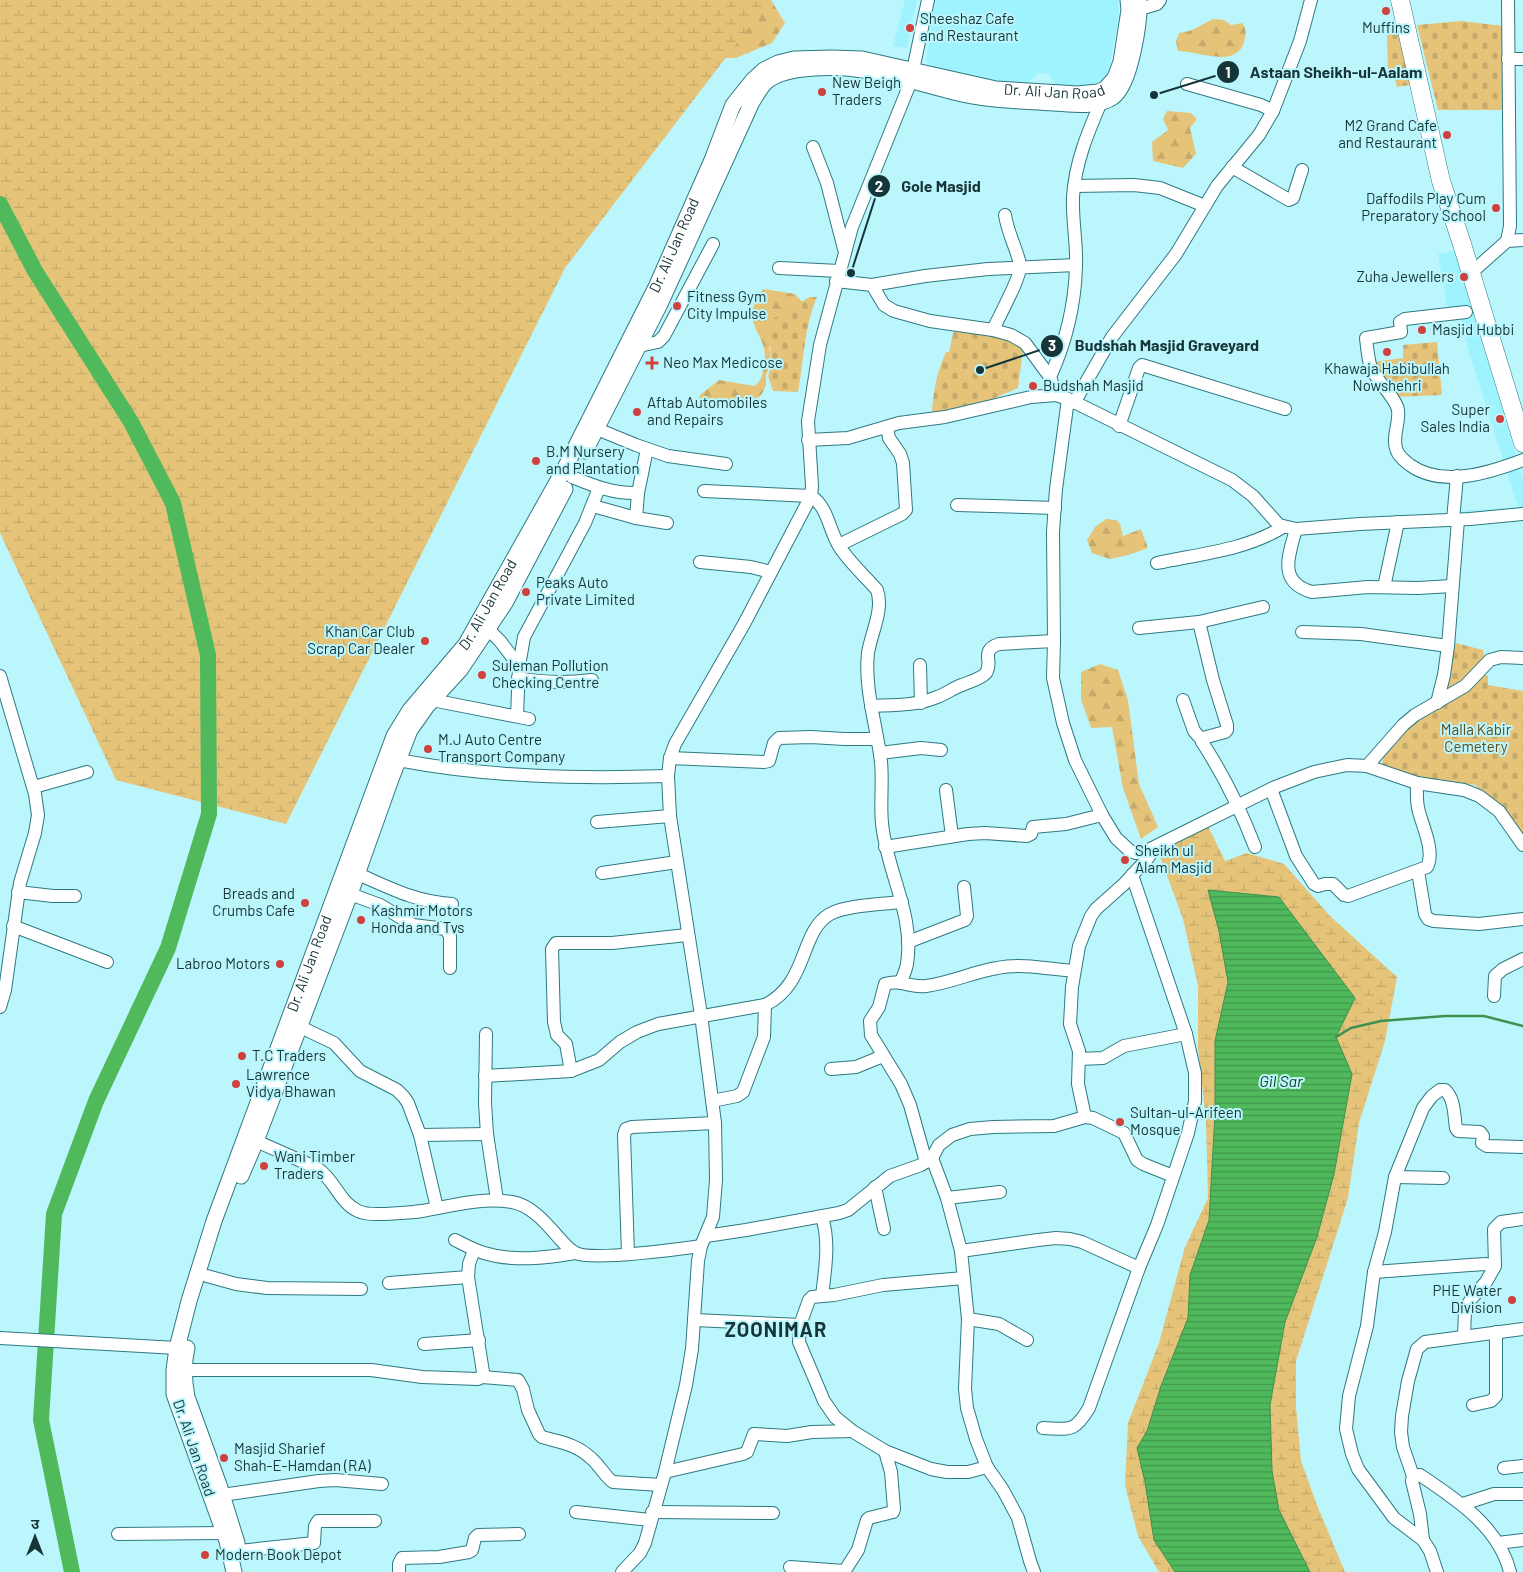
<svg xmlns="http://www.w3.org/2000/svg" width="1523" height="1572" font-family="Barlow,'Noto Sans Devanagari',sans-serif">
	<defs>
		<pattern id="forest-firs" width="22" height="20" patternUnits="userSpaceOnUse" patternTransform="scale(1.25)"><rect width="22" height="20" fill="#e5c47a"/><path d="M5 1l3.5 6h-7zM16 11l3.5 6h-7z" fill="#c4a96a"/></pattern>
		<pattern id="wetland-marsh" width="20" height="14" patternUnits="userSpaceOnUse" patternTransform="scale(1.25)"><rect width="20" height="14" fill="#e5c47a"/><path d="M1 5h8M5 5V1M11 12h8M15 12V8" fill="none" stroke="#c4a96a"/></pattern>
		<pattern id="cemetery-stones" width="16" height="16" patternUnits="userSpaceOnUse" patternTransform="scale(1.25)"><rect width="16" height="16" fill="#e5c47a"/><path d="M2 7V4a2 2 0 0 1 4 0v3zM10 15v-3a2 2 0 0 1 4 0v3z" fill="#c4a96a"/></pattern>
		<pattern id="water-rules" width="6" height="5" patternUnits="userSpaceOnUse" patternTransform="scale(1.25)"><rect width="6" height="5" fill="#4fb95b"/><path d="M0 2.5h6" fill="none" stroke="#41974c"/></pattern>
	</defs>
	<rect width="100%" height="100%" fill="#bcf6fd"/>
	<g fill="#9ef3fe">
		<path d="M905,0H917L907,48L893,46Z"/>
		<path d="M935,0H1118L1119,15L1109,70L1100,82L1087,85H1055L1049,74L1038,73L1027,84L1009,83L941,70L931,67L926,60Z"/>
		<path d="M1456,250L1523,479V521L1522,520L1461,525L1460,511L1518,507L1468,349L1461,317H1449L1438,254Z"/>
	</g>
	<g fill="url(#forest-firs)">
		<path d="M655,0H771L785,23L772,43L736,58H683Z"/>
		<path d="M1213,19L1224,20L1231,25L1242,23C1247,29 1246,34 1244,42C1236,69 1198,51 1178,51L1176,41L1179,33C1192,32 1201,25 1213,19Z"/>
		<path d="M1167,111L1191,113L1197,119L1190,128L1196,154L1183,168L1153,161L1152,142L1168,130L1163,119Z"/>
		<path d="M764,289L795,294L808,308L775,343L769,347L771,360L766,376V385L762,394L749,406H714L698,400L700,395L719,380L754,386C760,382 762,378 763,370C770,342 756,339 751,314L757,296Z"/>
		<path d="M1106,519L1116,520L1120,524L1123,536L1141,529L1148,548L1128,555L1110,559L1092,553L1087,540L1095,527Z"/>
		<path d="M1100,664L1118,670L1128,700L1139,784L1158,827L1141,839L1123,788L1112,727L1091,728L1081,699V672Z"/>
	</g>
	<g fill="url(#wetland-marsh)">
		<path d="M0,0H770L565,268L286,824L116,780L0,533Z"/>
		<path d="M1206,822L1225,861L1247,853L1284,864L1330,916L1397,977L1385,1041L1359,1123L1348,1198L1296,1361V1407L1301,1461L1317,1505L1345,1572H1159L1138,1536L1125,1485L1128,1423L1159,1343L1185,1247L1208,1198L1206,1121L1198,1048V986L1183,919L1158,851Z"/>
	</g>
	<g fill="url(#cemetery-stones)">
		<path d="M1461,21L1504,26L1505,110H1438L1417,25Z"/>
		<path d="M1398,33L1410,85L1397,87L1394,75L1388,71L1387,35Z"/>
		<path d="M809,297H817C804,327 804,360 798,392L773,391L768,376L771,366L769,322C781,312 796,306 809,297Z"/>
		<path d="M954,329H970L1018,342L1023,350L1018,388L974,407L932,413C933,392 937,372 946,352H949Z"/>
		<path d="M1437,342L1442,395L1394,397L1373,362L1403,358V345Z"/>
		<path d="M1452,642L1483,650L1485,658L1457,687L1443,694Z"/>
		<path d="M1480,672L1488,676V685L1523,691V841L1494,802L1475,785L1419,777L1382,765L1384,750L1408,723Z"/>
	</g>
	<path fill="url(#water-rules)" stroke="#3e9150" d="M1208,890L1279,897L1355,998L1336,1037L1352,1074L1334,1174L1317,1237L1285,1322L1270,1405L1272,1471L1279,1510L1310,1572H1175L1154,1540L1145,1482L1137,1448L1147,1431L1161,1386L1188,1318L1190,1275L1209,1220L1215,1114V1041L1228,982L1219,931Z"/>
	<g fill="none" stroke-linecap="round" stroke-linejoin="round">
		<path stroke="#3e9150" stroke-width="2.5" d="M1336,1037L1351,1028L1381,1021L1445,1016H1484L1523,1026"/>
		<path stroke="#4fb95b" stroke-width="16" d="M0,204L35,271L131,422L173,503L208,655L209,814L168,948L96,1101L54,1214L41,1420L72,1572"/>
		<g stroke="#2e7982" stroke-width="14">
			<g id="minor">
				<path d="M1140,9L1157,4L1160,0"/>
				<path d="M1508,59H1523"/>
				<path d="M913,70L928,0"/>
				<path d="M1187,84L1261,105L1273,111"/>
				<path d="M813,147L827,183L844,249"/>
				<path d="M1232,167L1289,200L1293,198L1302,170"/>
				<path d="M1075,186L1134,185L1160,188L1205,206"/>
				<path d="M1507,241L1523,240"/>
				<path d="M779,268L839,271"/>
				<path d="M1471,273L1507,241L1510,226L1508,0"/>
				<path d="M836,281L872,285L925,276L988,269L1076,265"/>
				<path d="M872,285L884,305L894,311L930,321L993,330L1011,335L1025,343L1050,377L1056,395"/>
				<path d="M1466,312L1405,319L1400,322L1401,332L1366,338C1367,347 1368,359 1371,368C1376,380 1396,398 1398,410C1400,423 1391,439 1397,451C1399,457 1405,461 1410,465C1442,488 1489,473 1523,460"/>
				<path d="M993,330C998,318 1023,274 1020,264C1016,247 1008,234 1005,215"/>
				<path d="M639,346L658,342L664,336L713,244"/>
				<path d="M1050,377C1066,342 1075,305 1076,266C1077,243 1072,220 1073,197C1075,163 1088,132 1101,102"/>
				<path d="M1068,399L1056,489L1053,532L1054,641L1053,678L1063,723L1075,760L1102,815L1116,838L1130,851L1136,853L1144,852L1275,787L1314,772L1347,765L1367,766L1417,783L1464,790L1479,796L1499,811L1523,845"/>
				<path d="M1074,403L1112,337L1176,254L1217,186L1259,135L1273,111L1300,41L1311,0"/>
				<path d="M1119,426L1139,368L1142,365L1285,409"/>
				<path d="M597,429L636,445L668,456L726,464"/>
				<path d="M808,440L848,438L899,423L945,417L1031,397L1056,395L1068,399L1232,480L1253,496L1279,525L1296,529L1360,524L1470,519L1523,514"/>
				<path d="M572,477C594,486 614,494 638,493"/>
				<path d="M704,491L811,496C828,507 829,530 839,546C849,562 865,576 877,590C884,610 871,633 868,653C864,690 877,726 881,762C883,782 880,803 882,823C886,870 915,915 907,964C906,970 903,976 901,981"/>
				<path d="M957,505L1055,508"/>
				<path d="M593,506L636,518L667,523"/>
				<path d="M636,518L638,493L647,449"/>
				<path d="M1453,520L1457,476"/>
				<path d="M1296,529C1289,555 1277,582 1312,592L1368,587L1418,588L1452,586"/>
				<path d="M839,545L902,514L906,510L903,463L900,454L889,438L887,427"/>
				<path d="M700,562L751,567L771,572"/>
				<path d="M1157,563C1199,554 1246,550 1283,527"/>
				<path d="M1384,587L1398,522"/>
				<path d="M1199,622L1213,680L1227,725V730L1225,732L1203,738L1202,742C1225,777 1240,808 1255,847"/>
				<path d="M1139,628L1199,622L1263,607"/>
				<path d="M488,629L500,641L519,666"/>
				<path d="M1302,632L1361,634L1448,646"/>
				<path d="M920,665L921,703"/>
				<path d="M0,676L35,794L38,815L35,833L20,883L5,990L0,1007"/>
				<path d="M518,678C543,683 566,683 592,680"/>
				<path d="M432,700L529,719"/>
				<path d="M1183,700L1194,731L1202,740"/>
				<path d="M1437,703L1444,675L1448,646L1458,520"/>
				<path d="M871,706C893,705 916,706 937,697C946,694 953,688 962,685C969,682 981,679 986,673C994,661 979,651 999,644L1054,641"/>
				<path d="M517,716L519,666L524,637L585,523L599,488"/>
				<path d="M880,753L921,748L941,750"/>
				<path d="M670,758L764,762L769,761L774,743L779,738L811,737L844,739H876"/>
				<path d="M398,760C487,777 578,779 668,776"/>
				<path d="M1367,766L1403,725L1415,715L1465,686L1490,660L1501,657L1523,658"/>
				<path d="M34,787L87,772"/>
				<path d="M1271,789L1296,856L1314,884L1318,886L1325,884H1333L1344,895L1348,896L1427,867C1435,852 1423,827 1419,812C1416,802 1417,792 1417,783"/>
				<path d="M946,790L952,836"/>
				<path d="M597,822L670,816"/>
				<path d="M885,847L968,834L985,833L1027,836L1031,834L1033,827L1066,824L1102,815"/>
				<path d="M1418,871L1425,914L1428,919L1434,921L1479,924L1523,919"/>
				<path d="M602,873L677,862"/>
				<path d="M358,874C390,888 416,902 452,904"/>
				<path d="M18,892L53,896H75"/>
				<path d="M350,894L380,905L413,925L446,929L450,936V968"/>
				<path d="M13,926L107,962"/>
				<path d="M908,942L965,920L967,916L964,887"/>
				<path d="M1494,996L1495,976L1503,969L1523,959"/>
				<path d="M292,1023L334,1043L360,1071L397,1090L404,1097L408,1103L420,1135L437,1208"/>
				<path d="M486,1034L485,1103L487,1134L497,1200"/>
				<path d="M1079,1059L1103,1058L1124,1046L1186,1034"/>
				<path d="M831,1069L856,1067L883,1056"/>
				<path d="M571,1071L566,1044L557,1035L554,1022L552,949L556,943H612L687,935"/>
				<path d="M485,1076L571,1071L599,1060L620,1042L637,1032L658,1024L765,1005C809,983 799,932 830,914C846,905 883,904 902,902"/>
				<path d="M712,1101L737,1096L743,1092L764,1037L765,1005"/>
				<path d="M1085,1117L1078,1084L1079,1051L1070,1024L1072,987L1079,946L1091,916L1096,909L1124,884L1148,858L1154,848"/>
				<path d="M420,1135L487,1134"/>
				<path d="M256,1141L317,1168C335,1180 339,1202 358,1211C366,1215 375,1214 384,1214C396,1213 409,1213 422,1211C452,1206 480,1197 512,1202C531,1205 547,1224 559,1238C564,1243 569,1250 576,1253C592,1261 679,1249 701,1246"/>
				<path d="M932,1158L947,1198L961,1251L968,1319L965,1389L967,1408L976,1439L987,1467L1003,1490L1018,1518L1030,1561L1034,1572"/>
				<path d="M926,1162L910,1105L901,1084L871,1035L870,1021L879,1007L885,984C901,979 910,988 926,986C950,983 973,972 997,968C1022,963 1049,969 1074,971"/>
				<path d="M1395,1177L1443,1178"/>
				<path d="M875,1187L884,1229"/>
				<path d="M947,1198L1000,1192"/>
				<path d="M822,1217C830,1243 825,1270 822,1296"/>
				<path d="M706,1236L746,1230L839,1213L848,1210L890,1176L921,1165L932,1158L939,1145L952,1135L970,1129L993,1127L1054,1126L1085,1117L1093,1118L1124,1133L1137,1160L1143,1164L1173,1176"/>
				<path d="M455,1240C465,1245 474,1250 484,1253C513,1262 546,1258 575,1253"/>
				<path d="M961,1251L1038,1240L1056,1238L1070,1239L1082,1242L1139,1268"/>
				<path d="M628,1254L624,1135L626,1129L632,1127L715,1123"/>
				<path d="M1374,1272L1470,1265L1486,1264L1495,1266"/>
				<path d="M207,1276L236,1284L267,1288L361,1289"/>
				<path d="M964,1278L883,1285L834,1295L812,1297L809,1300L800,1325L799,1342L824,1401L835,1417L852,1431L885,1451L931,1469L947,1472H968L987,1467"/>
				<path d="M389,1283L468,1277"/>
				<path d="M968,1319L999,1324L1027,1340"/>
				<path d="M695,1320L800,1325"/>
				<path d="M1464,1336L1465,1311L1471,1299L1486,1282L1495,1266L1494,1229L1501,1222L1523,1219"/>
				<path d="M0,1338L177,1348"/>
				<path d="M424,1344L479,1340"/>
				<path d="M176,1370H371L422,1377L478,1379L482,1377L483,1372L468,1277L469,1264L474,1250"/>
				<path d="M482,1377L518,1380L523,1389L528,1410L539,1434L542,1437C563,1443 576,1444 592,1459C599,1465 608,1480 613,1482L661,1485"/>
				<path d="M1473,1405L1491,1401L1496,1396V1332"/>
				<path d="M1043,1428C1070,1429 1074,1433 1089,1408L1139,1268L1157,1225L1188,1133L1195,1101V1073L1186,1034L1132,875"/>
				<path d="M1504,1468L1523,1466"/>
				<path d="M665,1472L743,1454L747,1452L754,1434L787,1436L812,1432L852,1431"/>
				<path d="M1413,1476L1403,1447L1401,1432L1402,1416L1408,1381L1417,1349L1425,1342L1523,1329"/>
				<path d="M222,1495L319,1481L335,1480L382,1484"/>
				<path d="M1463,1504L1494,1494H1523"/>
				<path d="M576,1512L650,1520"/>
				<path d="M652,1512L773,1513"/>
				<path d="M118,1534L224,1533"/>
				<path d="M1423,1540L1420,1514L1412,1481L1413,1476L1420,1475C1456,1499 1499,1527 1510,1572"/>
				<path d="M1498,1543L1523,1540"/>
				<path d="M239,1551L314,1543L315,1526L318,1521H375"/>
				<path d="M790,1567L844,1571"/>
				<path d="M399,1572V1564L402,1558L439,1557L469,1552L472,1550L475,1538L478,1535L519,1534"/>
				<path d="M622,1572L640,1553L645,1543L665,1472L686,1385L692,1349L698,1261L701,1246L713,1217L716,1180L715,1123L701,1015L670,816L668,776L670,758L675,744L744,624L811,496L812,486L808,421L820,345L852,227L911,81"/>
				<path d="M844,1572L858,1550L867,1520L869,1518L893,1512L894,1509L891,1472L885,1451"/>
				<path d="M1437,1572L1430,1551L1423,1540L1394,1518L1358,1469L1352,1454L1346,1429L1349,1396L1367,1326L1374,1272L1385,1232L1395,1177L1423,1108L1432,1096L1440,1090H1445C1455,1099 1454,1116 1456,1128L1458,1131L1480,1132L1483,1136L1482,1143L1487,1146L1523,1147"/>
			</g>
		</g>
		<g stroke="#2e7982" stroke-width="17">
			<g id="major">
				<path d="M585,451L660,304L752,102C756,96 760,88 765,83C784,64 843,66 868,71C901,76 934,88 967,95C995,101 1025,101 1054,103C1072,104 1097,108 1113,97C1131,84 1140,21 1139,0"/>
				<path d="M241,1176L256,1141L350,894L391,779L410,730L427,706L460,670L505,603L565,489"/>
				<path d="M187,1348C183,1364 184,1381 187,1397L219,1485L237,1543"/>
				<path id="s1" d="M234,1572L227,1541L174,1394V1370L177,1348L189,1301L214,1221L394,736L410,710L466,644L565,468L657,285L712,160L733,105L753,80L764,70L778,63L794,59L832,58L862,59L996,89L1078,94L1098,92L1105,89L1115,78L1121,62L1129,10L1128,0"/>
			</g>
		</g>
		<g stroke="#2e7982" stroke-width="19">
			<path id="highway" d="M1400,0L1441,181L1462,244L1523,443"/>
		</g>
		<use href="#minor" stroke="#fff" stroke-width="12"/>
		<use href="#major" stroke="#fff" stroke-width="15"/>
		<use href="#highway" stroke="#fff" stroke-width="18"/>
	</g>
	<g fill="#cf413e" stroke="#bcf6fd" stroke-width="2">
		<circle cx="1386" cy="11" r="5"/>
		<circle cx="910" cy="28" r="5"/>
		<circle cx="822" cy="92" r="5"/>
		<circle cx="1447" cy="135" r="5"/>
		<circle cx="1496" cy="208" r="5"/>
		<circle cx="1464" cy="277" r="5"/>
		<circle cx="677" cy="306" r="5"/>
		<circle cx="1422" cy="330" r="5"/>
		<circle cx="1387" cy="352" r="5"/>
		<path d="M649.5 355.5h5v5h5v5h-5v5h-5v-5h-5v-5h5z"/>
		<circle cx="1033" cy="386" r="5"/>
		<circle cx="637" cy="412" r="5"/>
		<circle cx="1500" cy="419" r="5"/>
		<circle cx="536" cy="461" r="5"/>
		<circle cx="526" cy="592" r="5"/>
		<circle cx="425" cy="641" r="5"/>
		<circle cx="482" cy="675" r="5"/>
		<circle cx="428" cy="749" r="5"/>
		<circle cx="1125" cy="860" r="5"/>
		<circle cx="305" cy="903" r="5"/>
		<circle cx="361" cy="920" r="5"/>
		<circle cx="280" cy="964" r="5"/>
		<circle cx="242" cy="1056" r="5"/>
		<circle cx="236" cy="1084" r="5"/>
		<circle cx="1120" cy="1122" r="5"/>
		<circle cx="264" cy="1166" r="5"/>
		<circle cx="1512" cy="1300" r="5"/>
		<circle cx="224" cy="1458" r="5"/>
		<circle cx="205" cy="1555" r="5"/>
	</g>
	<g text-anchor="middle" stroke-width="4" stroke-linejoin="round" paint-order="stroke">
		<g font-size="15" fill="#163538" stroke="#bcf6fd" text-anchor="start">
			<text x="920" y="24">Sheeshaz Cafe<tspan x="920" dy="17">and Restaurant</tspan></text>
			<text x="1386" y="33" text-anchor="middle">Muffins</text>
			<text x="832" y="88">New Beigh<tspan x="832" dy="17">Traders</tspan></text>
			<text x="1437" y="131" text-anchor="end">M2 Grand Cafe<tspan x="1437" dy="17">and Restaurant</tspan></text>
			<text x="1486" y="204" text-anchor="end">Daffodils Play Cum<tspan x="1486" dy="17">Preparatory School</tspan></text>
			<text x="1454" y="282" text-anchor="end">Zuha Jewellers</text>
			<text x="687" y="302">Fitness Gym<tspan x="687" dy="17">City Impulse</tspan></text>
			<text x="1432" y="335">Masjid Hubbi</text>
			<text x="663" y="368">Neo Max Medicose</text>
			<text x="1387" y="374" text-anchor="middle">Khawaja Habibullah<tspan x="1387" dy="17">Nowshehri</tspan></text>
			<text x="1043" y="391">Budshah Masjid</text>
			<text x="647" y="408">Aftab Automobiles<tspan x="647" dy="17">and Repairs</tspan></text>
			<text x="1490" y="415" text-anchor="end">Super<tspan x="1490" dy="17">Sales India</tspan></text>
			<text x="546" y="457">B.M Nursery<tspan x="546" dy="17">and Plantation</tspan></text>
			<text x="536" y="588">Peaks Auto<tspan x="536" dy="17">Private Limited</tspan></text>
			<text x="415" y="637" text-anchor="end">Khan Car Club<tspan x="415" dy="17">Scrap Car Dealer</tspan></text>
			<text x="492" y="671">Suleman Pollution<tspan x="492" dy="17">Checking Centre</tspan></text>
			<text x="438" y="745">M.J Auto Centre<tspan x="438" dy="17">Transport Company</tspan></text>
			<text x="1135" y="856">Sheikh ul<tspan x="1135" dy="17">Alam Masjid</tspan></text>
			<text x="295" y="899" text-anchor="end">Breads and<tspan x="295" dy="17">Crumbs Cafe</tspan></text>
			<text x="371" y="916">Kashmir Motors<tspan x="371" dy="17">Honda and Tvs</tspan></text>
			<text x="270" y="969" text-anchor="end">Labroo Motors</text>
			<text x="252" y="1061">T.C Traders</text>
			<text x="246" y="1080">Lawrence<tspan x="246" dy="17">Vidya Bhawan</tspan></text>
			<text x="1130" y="1118">Sultan-ul-Arifeen<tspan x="1130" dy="17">Mosque</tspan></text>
			<text x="274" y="1162">Wani Timber<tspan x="274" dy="17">Traders</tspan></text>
			<text x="1502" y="1296" text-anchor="end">PHE Water<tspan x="1502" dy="17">Division</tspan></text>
			<text x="234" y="1454">Masjid Sharief<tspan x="234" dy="17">Shah-E-Hamdan (RA)</tspan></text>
			<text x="215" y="1560">Modern Book Depot</text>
		</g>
		<g font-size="15" fill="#163538" stroke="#bcf6fd">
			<text dy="5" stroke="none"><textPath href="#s1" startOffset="1946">Dr. Ali Jan Road</textPath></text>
			<text dy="5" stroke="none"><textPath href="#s1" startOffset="1451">Dr. Ali Jan Road</textPath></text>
			<text dy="5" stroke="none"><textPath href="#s1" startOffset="1046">Dr. Ali Jan Road</textPath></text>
			<text dy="5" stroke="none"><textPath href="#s1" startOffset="641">Dr. Ali Jan Road</textPath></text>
			<text transform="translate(194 1448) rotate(71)" y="5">Dr. Ali Jan Road</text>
		</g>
		<g font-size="15" fill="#634c13" stroke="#bcf6fd">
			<text x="1476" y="735">Malla Kabir<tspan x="1476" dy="17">Cemetery</tspan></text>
		</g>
		<g font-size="16" font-style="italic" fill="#133d19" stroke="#bcf6fd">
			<text x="1281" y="1087">Gil Sar</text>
		</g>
		<g font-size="20" font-weight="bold" letter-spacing="1" fill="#163538" stroke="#bcf6fd">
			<text x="776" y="1337">ZOONIMAR</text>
		</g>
	</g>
	<path fill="none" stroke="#163538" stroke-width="2" d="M1154 95L1228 72M851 273L879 186M980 370L1052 346"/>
	<g fill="#163538" stroke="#bcf6fd" stroke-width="2">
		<circle cx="1154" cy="95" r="5"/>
		<circle cx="851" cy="273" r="5"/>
		<circle cx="980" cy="370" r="5"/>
		<circle cx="1228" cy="72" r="12"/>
		<circle cx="879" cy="186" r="12"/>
		<circle cx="1052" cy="346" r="12"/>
	</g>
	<g font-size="15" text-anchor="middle" font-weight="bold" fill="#fff">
		<text x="1228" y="78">1</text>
		<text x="879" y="192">2</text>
		<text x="1052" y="351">3</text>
	</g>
	<g font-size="16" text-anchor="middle" font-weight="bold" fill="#163538" stroke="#bcf6fd" stroke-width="4" stroke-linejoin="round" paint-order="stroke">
		<text x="1336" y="78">Astaan Sheikh-ul-Aalam</text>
		<text x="941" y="192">Gole Masjid</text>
		<text x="1167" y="351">Budshah Masjid Graveyard</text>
	</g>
	<g transform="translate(35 1537)" stroke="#bcf6fd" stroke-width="4" paint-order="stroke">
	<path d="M0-4L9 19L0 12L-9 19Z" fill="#163538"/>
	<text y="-8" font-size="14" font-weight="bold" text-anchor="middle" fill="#163538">उ</text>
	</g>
</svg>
